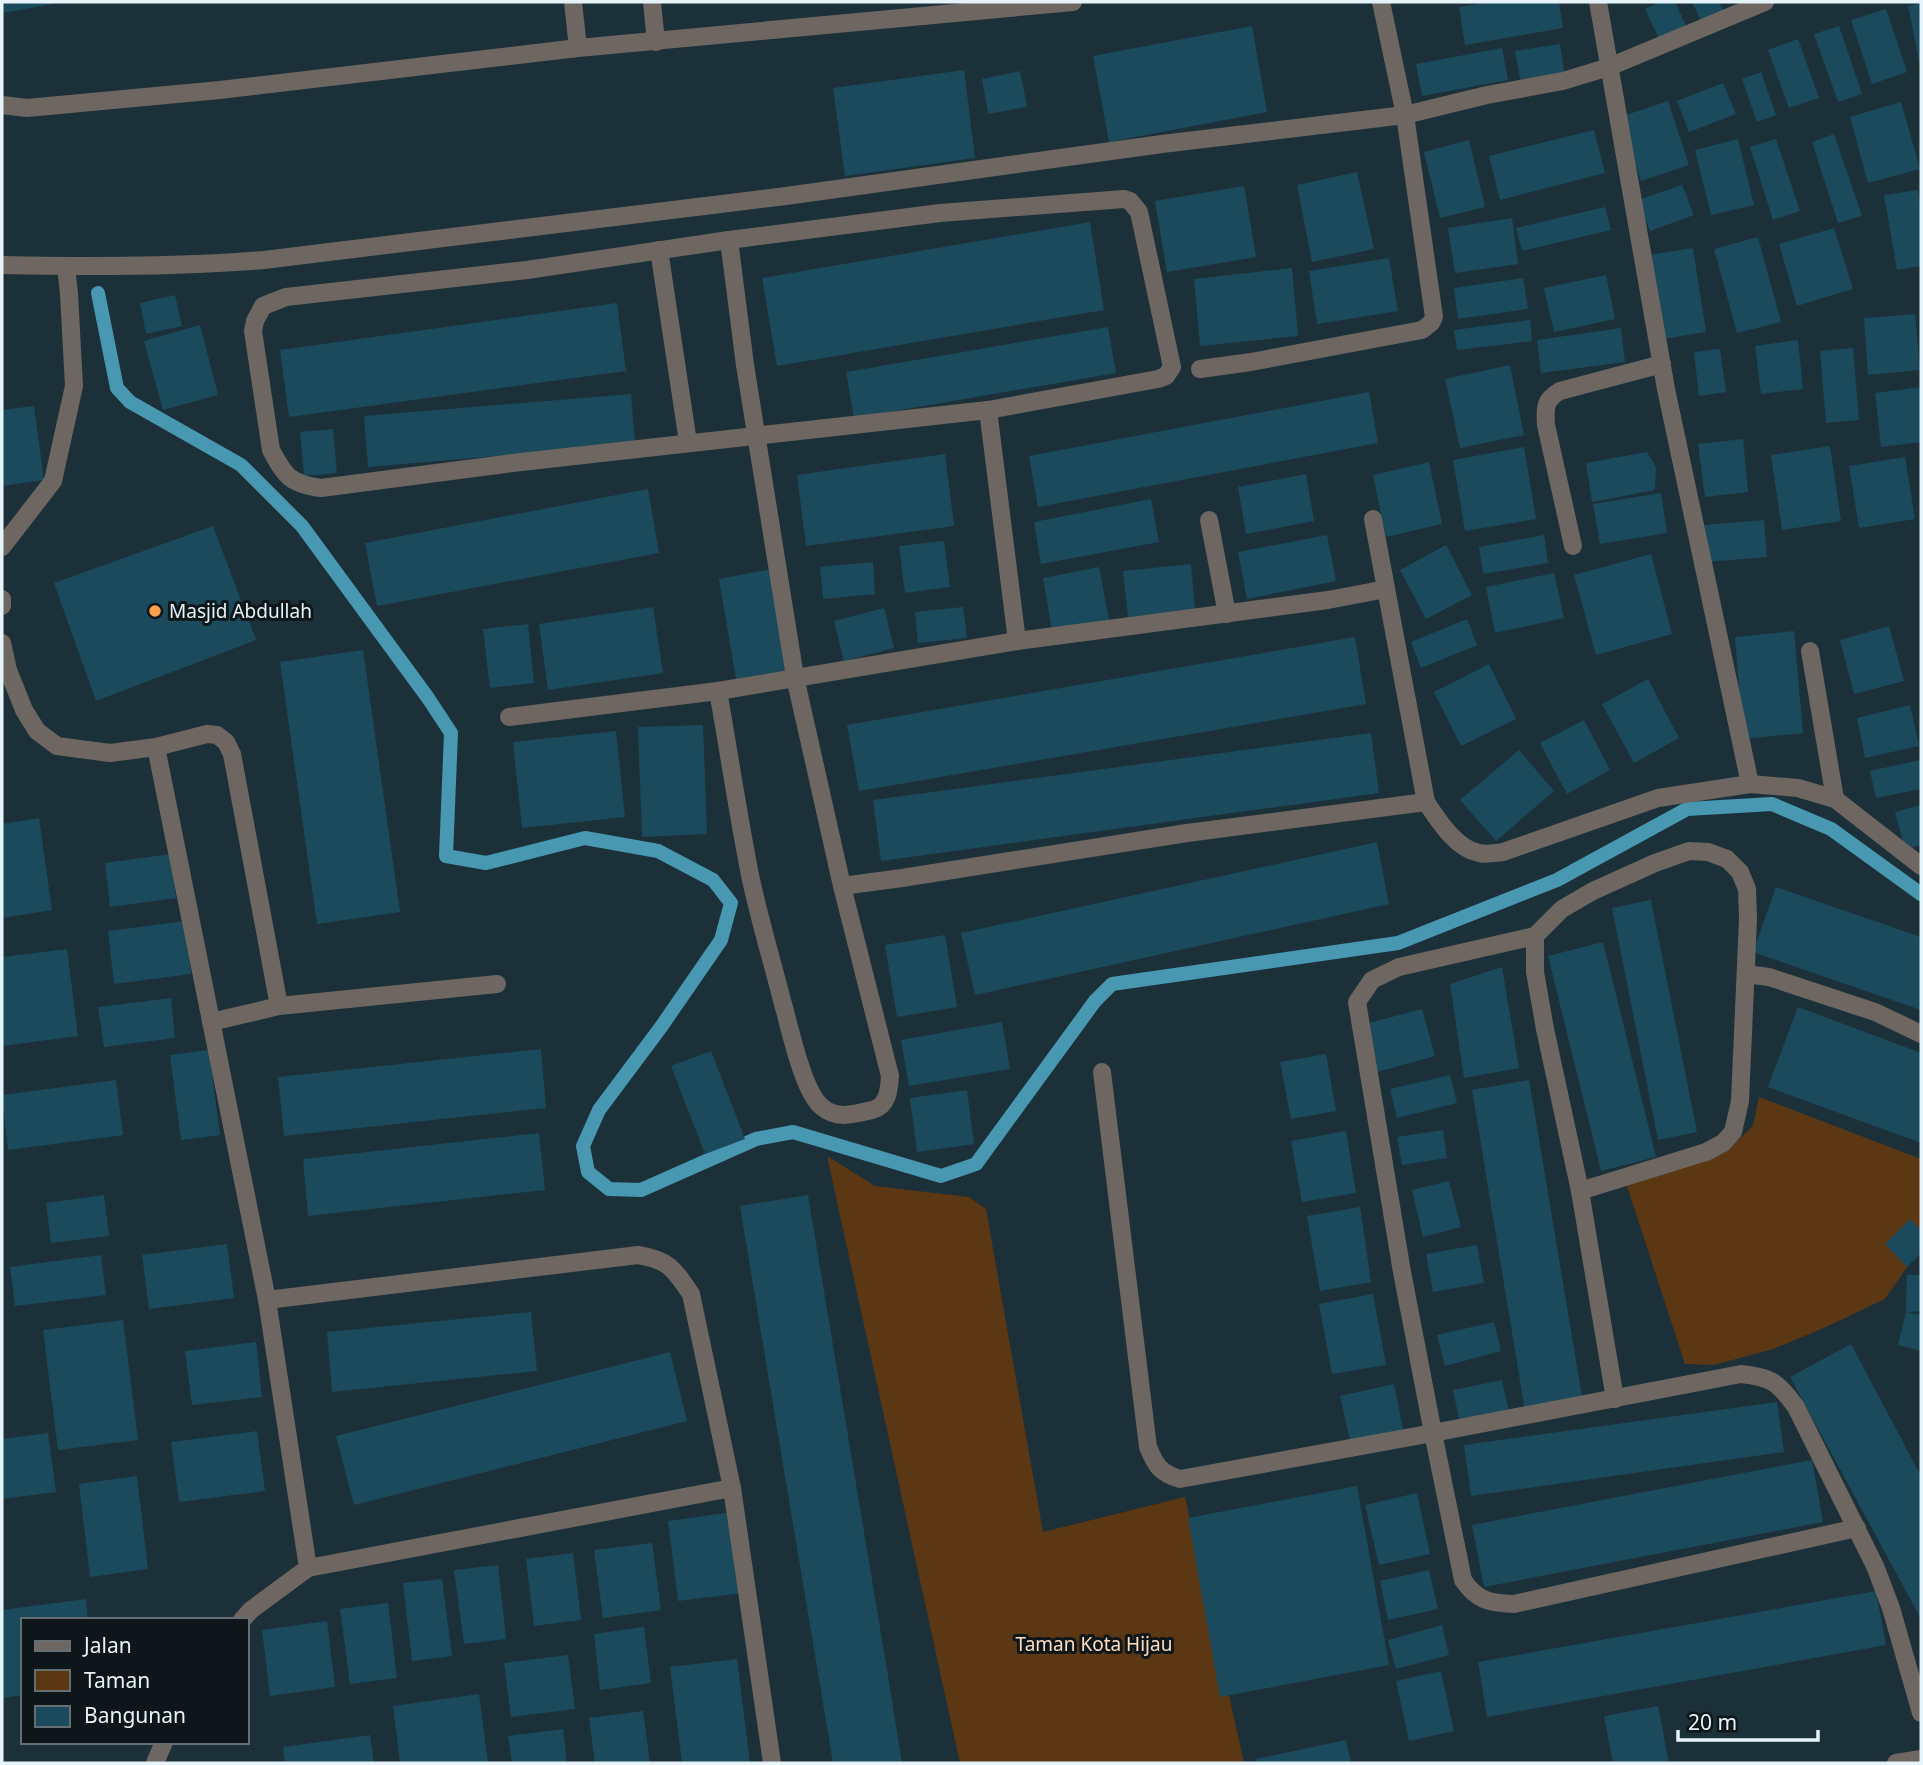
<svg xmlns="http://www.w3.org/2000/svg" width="1923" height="1765" font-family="'Noto Sans',sans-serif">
	<rect width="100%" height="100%" fill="#1c3039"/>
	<g fill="#5c3713">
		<path d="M1759,1097L1921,1159V1247L1885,1299L1826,1327L1773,1349L1714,1365L1685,1364L1627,1186L1729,1149L1753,1126Z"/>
		<path d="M827,1156L875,1186L969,1197L986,1209L1043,1532L1185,1497L1244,1763H960Z"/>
	</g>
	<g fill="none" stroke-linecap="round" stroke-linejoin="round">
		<path stroke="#4898b2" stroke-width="14" d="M98,293L117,388L130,402L241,465L302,526L428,698L451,733L446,856L486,863L585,838L658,851L713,880L731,903L721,940L661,1027L599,1110L583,1146L588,1172L609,1189L641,1190L756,1139L793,1132L941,1176L976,1164L1095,1001L1112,984L1398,943L1557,880L1687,809L1772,804L1831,829L1921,894"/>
	</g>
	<g fill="#1b4a5d">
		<path d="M2,2H59V3L2,13Z"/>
		<path d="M1490,2H1559L1563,28L1465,45L1459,7Z"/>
		<path d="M1660,2H1675L1689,32L1662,45L1645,9Z"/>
		<path d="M1692,2H1719L1726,15L1703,25Z"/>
		<path d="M1921,3V66H1920L1908,6Z"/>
		<path d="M1886,9L1907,72L1872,84L1851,20Z"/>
		<path d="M1252,26L1267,112L1109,142L1093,56Z"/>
		<path d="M1839,26L1862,94L1838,102L1814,34Z"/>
		<path d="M1798,39L1819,98L1789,108L1768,50Z"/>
		<path d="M1560,44L1565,77L1521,84L1515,51Z"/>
		<path d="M1502,48L1508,80L1422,96L1416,64Z"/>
		<path d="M964,70L975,158L845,176L833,88Z"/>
		<path d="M1020,71L1027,107L988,114L982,79Z"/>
		<path d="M1761,72L1776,115L1757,122L1742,79Z"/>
		<path d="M1723,83L1736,114L1689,132L1677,101Z"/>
		<path d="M1668,101L1689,165L1641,181L1620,117Z"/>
		<path d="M1901,102L1920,169L1868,183L1850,117Z"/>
		<path d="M1594,130L1605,173L1500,200L1489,156Z"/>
		<path d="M1834,134L1862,216L1838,223L1812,142Z"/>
		<path d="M1738,139L1754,205L1711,215L1695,150Z"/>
		<path d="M1776,139L1800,211L1773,220L1750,147Z"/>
		<path d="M1469,140L1485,207L1440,218L1424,152Z"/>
		<path d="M1357,172L1374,249L1312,262L1297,185Z"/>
		<path d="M1682,185L1694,215L1650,231L1638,200Z"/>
		<path d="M1244,186L1256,257L1167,272L1155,201Z"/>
		<path d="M1918,190L1921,213V266L1897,270L1884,195Z"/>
		<path d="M1605,207L1611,230L1522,251L1516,228Z"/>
		<path d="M1512,218L1518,264L1455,273L1448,228Z"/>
		<path d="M1090,222L1104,310L777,366L762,278Z"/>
		<path d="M1834,228L1853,289L1797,306L1779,244Z"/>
		<path d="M1758,237L1781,322L1737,333L1714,249Z"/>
		<path d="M1693,248L1706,332L1663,339L1650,255Z"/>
		<path d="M1389,258L1398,311L1317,324L1309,271Z"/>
		<path d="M1292,268L1298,336L1200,346L1194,279Z"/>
		<path d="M1606,275L1615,319L1554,332L1544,288Z"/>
		<path d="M1523,278L1528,309L1458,319L1454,288Z"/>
		<path d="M175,295L182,326L146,334L140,303Z"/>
		<path d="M617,303L626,371L289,417L280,350Z"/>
		<path d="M1915,314L1920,370L1868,375L1864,318Z"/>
		<path d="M1530,320L1532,341L1457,350L1454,330Z"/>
		<path d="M200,325L218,395L163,410L144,341Z"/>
		<path d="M1108,327L1116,373L854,418L846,372Z"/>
		<path d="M1621,328L1625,362L1541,373L1537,340Z"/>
		<path d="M1798,340L1803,389L1761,394L1755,346Z"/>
		<path d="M1853,348L1859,420L1826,423L1820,351Z"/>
		<path d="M1720,349L1726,392L1699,396L1694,352Z"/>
		<path d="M1510,365L1524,435L1460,448L1445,379Z"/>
		<path d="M1921,387V442L1881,447L1875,393Z"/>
		<path d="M1369,392L1378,443L1038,507L1029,456Z"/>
		<path d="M631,394L635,444L368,467L364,416Z"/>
		<path d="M34,406L44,480L2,486V410Z"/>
		<path d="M333,429L337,473L304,476L300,432Z"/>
		<path d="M1743,439L1748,492L1705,497L1698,444Z"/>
		<path d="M1830,446L1841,521L1782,530L1771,455Z"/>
		<path d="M1524,447L1536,519L1465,531L1453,460Z"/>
		<path d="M1647,452L1656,467L1655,490L1592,502L1586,463Z"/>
		<path d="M945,454L954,526L806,546L797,475Z"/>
		<path d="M1905,457L1915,519L1859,528L1849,466Z"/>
		<path d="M1429,462L1442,524L1386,537L1373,475Z"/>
		<path d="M1306,474L1314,521L1246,534L1238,487Z"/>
		<path d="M648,489L659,553L377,606L365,543Z"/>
		<path d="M1661,493L1667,533L1600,544L1593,504Z"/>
		<path d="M1151,499L1159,542L1041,564L1034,522Z"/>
		<path d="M1764,520L1767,557L1706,562L1704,525Z"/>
		<path d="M213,526L256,640L96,701L54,583Z"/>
		<path d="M1327,535L1336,581L1247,599L1238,552Z"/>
		<path d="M1544,535L1548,563L1483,574L1479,547Z"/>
		<path d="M944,541L950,587L905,593L899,546Z"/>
		<path d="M1446,545L1472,595L1426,619L1400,570Z"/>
		<path d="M1651,554L1672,634L1596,655L1574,575Z"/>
		<path d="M873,562L875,594L823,599L820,567Z"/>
		<path d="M1191,564L1195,610L1128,617L1123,571Z"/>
		<path d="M1099,567L1109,620L1052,631L1043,578Z"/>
		<path d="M772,569L789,670L736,679L719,579Z"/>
		<path d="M1554,573L1564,618L1495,633L1486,587Z"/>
		<path d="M653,607L663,673L548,690L539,624Z"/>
		<path d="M963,607L967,638L918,643L915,612Z"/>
		<path d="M884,608L894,648L844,661L834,621Z"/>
		<path d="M1467,619L1477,645L1421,668L1411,642Z"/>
		<path d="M528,624L534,683L490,688L483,629Z"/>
		<path d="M1889,626L1904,681L1854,694L1840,640Z"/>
		<path d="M1794,631L1803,733L1743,739L1735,637Z"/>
		<path d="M1355,637L1366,704L859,791L847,725Z"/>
		<path d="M363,650L400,912L317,924L280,662Z"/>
		<path d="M1489,664L1516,719L1461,746L1434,692Z"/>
		<path d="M1648,679L1679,738L1634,763L1602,704Z"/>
		<path d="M1910,705L1919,746L1865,758L1857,718Z"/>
		<path d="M1584,720L1610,770L1567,794L1540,743Z"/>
		<path d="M703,725L707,834L642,837L638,727Z"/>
		<path d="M616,731L625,817L522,828L513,742Z"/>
		<path d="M1371,733L1379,793L881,861L873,800Z"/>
		<path d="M1519,750L1554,791L1496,841L1460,800Z"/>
		<path d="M1920,760L1921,789L1876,798L1870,771Z"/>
		<path d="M1921,805V845L1905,849L1895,812Z"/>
		<path d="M39,818L52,910L2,918V824Z"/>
		<path d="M1377,842L1389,904L975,995L961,933Z"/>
		<path d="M171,854L176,898L110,907L105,863Z"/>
		<path d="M1776,887L1921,937V1010L1753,952Z"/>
		<path d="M1651,900L1697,1132L1658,1140L1612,908Z"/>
		<path d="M185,921L191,974L114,984L108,931Z"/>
		<path d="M945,935L957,1007L897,1017L885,945Z"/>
		<path d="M1603,942L1656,1157L1601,1171L1548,956Z"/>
		<path d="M67,949L78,1036L2,1046V957Z"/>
		<path d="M1502,967L1519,1068L1464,1078L1450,984Z"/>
		<path d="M171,998L175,1038L104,1047L98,1007Z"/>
		<path d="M1798,1007L1921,1053V1143L1768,1087Z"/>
		<path d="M1422,1009L1435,1056L1377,1072L1365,1024Z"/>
		<path d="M1002,1022L1010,1069L909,1086L901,1040Z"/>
		<path d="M541,1049L546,1108L284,1136L278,1077Z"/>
		<path d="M209,1050L220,1135L181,1140L170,1055Z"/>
		<path d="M711,1051L745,1139L705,1154L671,1066Z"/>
		<path d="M1326,1054L1336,1111L1291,1119L1280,1062Z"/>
		<path d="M1450,1075L1457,1103L1397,1118L1390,1089Z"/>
		<path d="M116,1080L123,1135L8,1150L2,1095Z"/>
		<path d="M1529,1080L1583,1402L1525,1411L1472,1090Z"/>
		<path d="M967,1090L974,1144L917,1152L910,1098Z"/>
		<path d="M1443,1130L1447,1158L1402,1165L1397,1137Z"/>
		<path d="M1346,1131L1356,1193L1302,1202L1291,1141Z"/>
		<path d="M539,1133L545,1190L308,1216L303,1159Z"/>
		<path d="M1449,1181L1461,1227L1423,1237L1412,1190Z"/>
		<path d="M104,1195L109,1236L51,1243L46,1203Z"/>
		<path d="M808,1195L888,1676L902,1763H833L781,1452L740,1206Z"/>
		<path d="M1360,1207L1371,1282L1320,1291L1307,1216Z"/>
		<path d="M1910,1219L1921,1230V1253L1907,1267L1885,1244Z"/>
		<path d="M227,1244L234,1298L149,1309L142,1255Z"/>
		<path d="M1477,1245L1484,1283L1433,1292L1426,1254Z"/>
		<path d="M101,1255L106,1295L15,1306L10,1267Z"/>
		<path d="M1907,1275H1921V1311L1906,1312L1921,1315V1351L1898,1345L1906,1312Z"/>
		<path d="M1373,1294L1386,1365L1332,1374L1319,1304Z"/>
		<path d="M531,1312L537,1371L332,1392L327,1332Z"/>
		<path d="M123,1320L138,1440L58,1450L43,1330Z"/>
		<path d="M1494,1322L1501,1351L1445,1366L1437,1335Z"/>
		<path d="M256,1342L262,1397L192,1405L185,1351Z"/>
		<path d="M1851,1344L1921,1476V1619L1790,1377Z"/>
		<path d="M670,1352L687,1421L354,1505L336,1436Z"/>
		<path d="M1502,1380L1509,1412L1460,1423L1453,1390Z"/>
		<path d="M1394,1384L1404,1434L1351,1445L1340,1396Z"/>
		<path d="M1777,1402L1784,1452L1471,1496L1464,1445Z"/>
		<path d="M257,1431L265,1491L179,1502L171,1442Z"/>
		<path d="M48,1433L56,1492L2,1499V1439Z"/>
		<path d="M1812,1460L1823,1522L1484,1587L1472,1525Z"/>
		<path d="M137,1476L148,1569L90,1577L79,1484Z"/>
		<path d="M1357,1486L1389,1665L1220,1697L1188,1518Z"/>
		<path d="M1417,1493L1430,1554L1379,1565L1365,1505Z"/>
		<path d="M733,1512L743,1593L678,1601L668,1521Z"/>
		<path d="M652,1543L661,1610L603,1618L594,1550Z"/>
		<path d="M573,1553L581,1620L534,1626L526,1559Z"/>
		<path d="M498,1565L506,1639L464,1644L454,1570Z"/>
		<path d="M1429,1570L1438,1609L1388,1620L1380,1581Z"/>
		<path d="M442,1579L452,1656L412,1661L403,1583Z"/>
		<path d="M1876,1591L1886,1645L1487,1717L1478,1662Z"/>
		<path d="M86,1599L88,1620H23V1695L2,1698V1610Z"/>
		<path d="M388,1603L397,1678L350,1684L340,1609Z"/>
		<path d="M327,1621L335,1687L270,1696L262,1630Z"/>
		<path d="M1442,1625L1449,1655L1396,1669L1388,1640Z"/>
		<path d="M644,1627L651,1683L600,1690L594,1634Z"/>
		<path d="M568,1655L575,1709L511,1717L504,1663Z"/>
		<path d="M737,1659L750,1763H682L670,1667Z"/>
		<path d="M1441,1671L1454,1731L1409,1741L1396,1681Z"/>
		<path d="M479,1694L488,1763H400L393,1706Z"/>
		<path d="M1658,1706L1669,1763H1613L1604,1716Z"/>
		<path d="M643,1711L650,1763H595L589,1718Z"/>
		<path d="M563,1729L567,1763H512L508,1736Z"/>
		<path d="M370,1735L374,1763H285L283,1747Z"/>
		<path d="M1346,1740L1351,1763H1257L1256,1759Z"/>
	</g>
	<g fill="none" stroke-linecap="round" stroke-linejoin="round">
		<path stroke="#6e6660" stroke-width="18" d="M2,547L53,481L74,386L69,294L66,266"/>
		<g stroke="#6e6660" stroke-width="18">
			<path d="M573,2L578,48"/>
			<path d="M652,2L656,42"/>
			<path d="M1598,2L1666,389L1750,784"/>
			<path d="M2,105L27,108L220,90L578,48L1073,2"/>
			<path d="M1124,199L1130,201L1139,212L1172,367L1166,376L1158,379L988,410L521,462L321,488C290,484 285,476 271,450L253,331L255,321L263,306L286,297L527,270L729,240L940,213Z"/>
			<path d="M659,250L688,442"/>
			<path d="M2,265C89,267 177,267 264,260L786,196L1162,144L1405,115L1487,95L1563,81L1609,67L1765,2"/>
			<path d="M1200,369L1251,362L1422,330L1431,323L1434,317L1405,115L1381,2"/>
			<path d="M988,410L1017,641"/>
			<path d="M1373,519L1426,802C1438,820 1456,849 1479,853C1486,855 1495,853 1503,852L1658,798L1750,784L1798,788L1835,799L1921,866"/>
			<path d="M1209,520L1227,614"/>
			<path d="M1573,546L1546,425C1545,408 1544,400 1560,391L1662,364"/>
			<path d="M2,599V606"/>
			<path d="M2,643L8,670L24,710L37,731L57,746L110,753L156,747L207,734L217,735L226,742L232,754L279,1006"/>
			<path d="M1810,651L1835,799"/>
			<path d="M718,691C729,753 738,814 750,875C759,918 772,961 783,1004C790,1028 803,1092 822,1107C837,1120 855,1114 872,1110C888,1106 889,1090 890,1076L842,886L795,677L745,365L729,240"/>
			<path d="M509,717L718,691L1017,641L1328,600L1386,589"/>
			<path d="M156,747L267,1300L308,1568"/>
			<path d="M842,886L902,878L1187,833L1426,802"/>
			<path d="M1535,936V972L1545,1029L1580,1191L1615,1399"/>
			<path d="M1746,974L1769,977L1875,1012L1921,1034"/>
			<path d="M211,1022L279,1006L497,984"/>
			<path d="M1102,1072L1148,1447C1156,1466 1160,1473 1180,1479L1433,1433L1741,1374C1771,1377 1778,1382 1796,1407L1875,1566L1891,1608L1921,1713"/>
			<path d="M1580,1191L1706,1152L1723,1143L1733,1132L1740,1101L1748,919L1747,889L1740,872L1727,859L1708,852L1689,851L1655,863L1593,891L1562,909L1535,936L1399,967L1372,980L1357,1002L1402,1272L1433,1433L1463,1580C1477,1601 1490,1603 1514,1604L1857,1528"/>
			<path d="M267,1300L638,1255C669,1260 674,1269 691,1294L732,1488L772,1763"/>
			<path d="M242,1620L251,1610L308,1568L732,1488"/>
			<path d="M155,1763L164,1742"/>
			<path d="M1896,1763L1921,1759"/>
		</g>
	</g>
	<circle fill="#f9a04c" stroke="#0e161a" stroke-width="2.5" cx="155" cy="611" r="7"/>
	<g text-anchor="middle" stroke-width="6" stroke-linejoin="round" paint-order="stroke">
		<g font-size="19" fill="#e6f3f9" stroke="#0e161a" text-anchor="start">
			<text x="169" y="618">Masjid Abdullah</text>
		</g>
		<g font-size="19" fill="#fddcc0" stroke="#0e161a">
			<text x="1094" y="1651">Taman Kota Hijau</text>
		</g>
	</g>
	<rect width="1923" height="1765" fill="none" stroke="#e6f3f9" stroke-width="7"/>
	<rect x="21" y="1618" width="228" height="126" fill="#0e161a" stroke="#646e73" stroke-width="2"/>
	<rect x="35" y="1641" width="35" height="10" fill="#6e6660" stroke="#646e73" stroke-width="2"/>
	<text x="84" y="1653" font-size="21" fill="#e6f3f9">Jalan</text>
	<rect x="35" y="1670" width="35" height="21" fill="#5c3713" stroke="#646e73" stroke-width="2"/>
	<text x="84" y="1688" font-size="21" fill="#e6f3f9">Taman</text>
	<rect x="35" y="1706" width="35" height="21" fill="#1b4a5d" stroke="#646e73" stroke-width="2"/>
	<text x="84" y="1723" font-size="21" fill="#e6f3f9">Bangunan</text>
	<path d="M1678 1730v10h140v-10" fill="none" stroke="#e6f3f9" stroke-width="3.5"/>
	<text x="1688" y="1730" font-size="21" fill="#e6f3f9" stroke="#0e161a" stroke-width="5" paint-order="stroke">20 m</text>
</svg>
